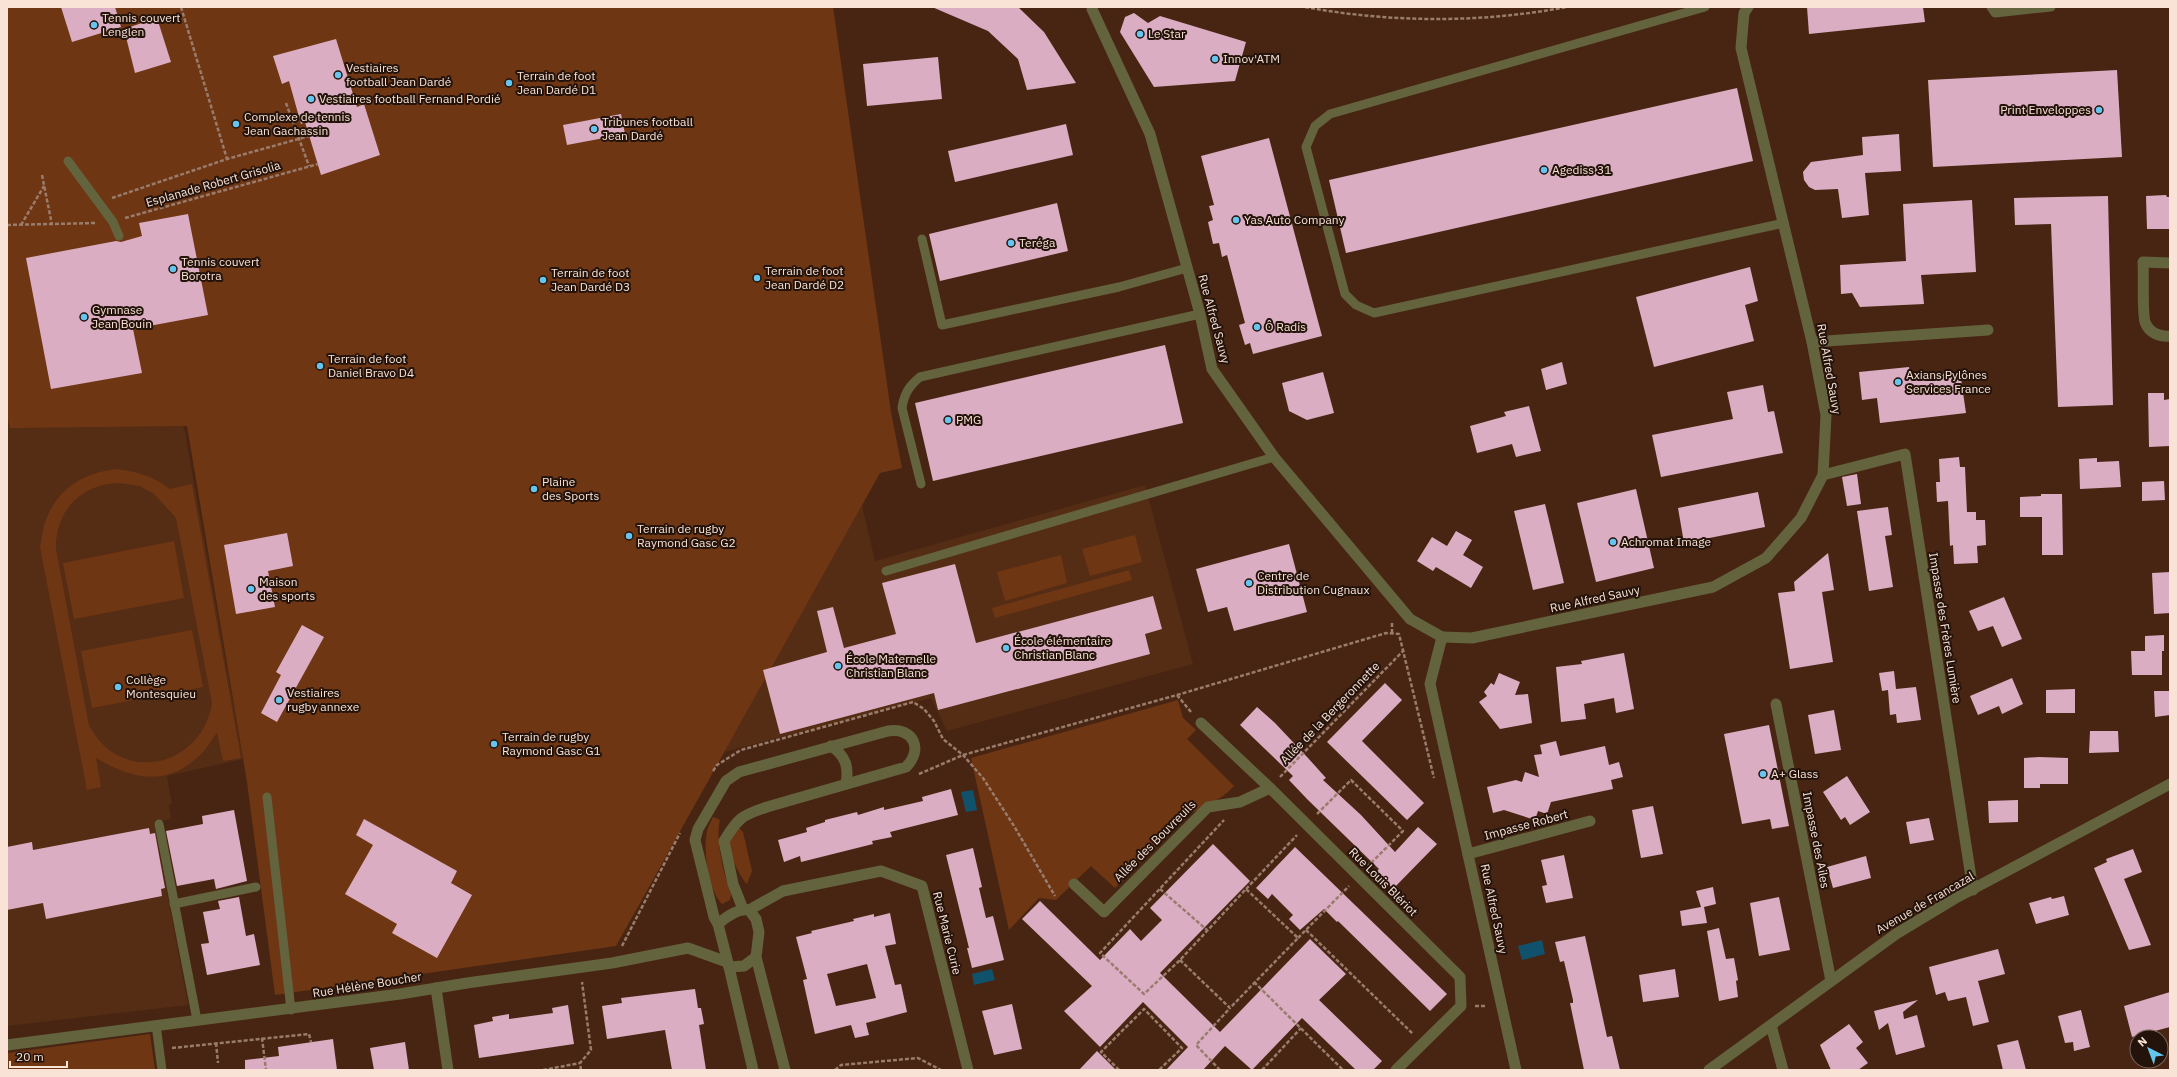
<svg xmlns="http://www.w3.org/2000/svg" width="2177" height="1077" font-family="'IBM Plex Sans',sans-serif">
	<rect width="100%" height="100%" fill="#482512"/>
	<g fill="#552c14">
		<path d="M7,240H126L185,432L243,759L167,776L172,804H169L171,819L154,823L188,1005L7,1026Z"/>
		<path d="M1145,485L1193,664L947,731L931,698L724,752L862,505L875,561Z"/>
	</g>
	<g fill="#6f3614" fill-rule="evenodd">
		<path d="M7,7H833L891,412L902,468L880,473L616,946L275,995L247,782L187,426L10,428L7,415Z"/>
		<path d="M115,469C136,471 153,476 170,489L192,484L241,758L223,761L217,733C211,740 207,749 200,755C166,788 132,779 96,758L101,787L87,790L40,547C42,537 43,526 47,517C61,486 83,474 115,469ZM119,483L140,486L154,494L176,518L212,703C205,752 151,780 109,750C100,743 95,735 89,726L56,549C55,511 81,484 119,483Z"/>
		<path d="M1135,535L1142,562L1090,576L1082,549Z"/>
		<path d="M174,541L184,598L74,619L63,563Z"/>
		<path d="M1061,555L1067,583L1005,601L997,572Z"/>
		<path d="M1129,570L1132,580L995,618L992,608Z"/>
		<path d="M192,630L203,687L92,708L81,651Z"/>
		<path d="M1178,700L1183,718L1196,730L1187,739L1234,786C1220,802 1200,807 1183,818L1115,888L1091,866L1056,900L1039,898L1009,930L971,758Z"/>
		<path d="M713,817L720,820C715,839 724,876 731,894L730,900L722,904C708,889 703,851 707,831C708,827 711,821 713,817Z"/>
		<path d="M739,828L743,832L752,871L747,884C740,877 727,851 730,841C732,835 735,832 739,828Z"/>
		<path d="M150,1034L155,1070H7V1053Z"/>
	</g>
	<g fill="#10526b">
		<path d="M973,790L977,810L966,812L961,792Z"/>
		<path d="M1542,940L1545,954L1522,960L1518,946Z"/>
		<path d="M992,969L995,980L974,985L972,974Z"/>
	</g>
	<g fill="#dbadc2" fill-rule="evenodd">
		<path d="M61,7H115L121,27L72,42Z"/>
		<path d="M932,7H1018L1044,32L1076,83L1027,90L1018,59L988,31Z"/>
		<path d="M1807,7H1923L1925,22L1809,34Z"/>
		<path d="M1134,13L1148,23L1160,16L1246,42L1235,81L1154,87L1120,32L1125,17Z"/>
		<path d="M157,18L171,62L135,73L124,29Z"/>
		<path d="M336,39L357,107L364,104L380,155L321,175L305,122L301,124L289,81L282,84L273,56Z"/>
		<path d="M938,57L942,99L867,106L863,64Z"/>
		<path d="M2117,70L2122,157L1933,167L1928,80Z"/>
		<path d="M1737,88L1753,161L1346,253L1329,180Z"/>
		<path d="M621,114L625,134L567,145L563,125Z"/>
		<path d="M1066,124L1073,155L955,182L948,151Z"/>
		<path d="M1899,134L1901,171L1865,173L1869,215L1842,218L1838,189L1815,190L1809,187L1804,180L1803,172L1811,162L1863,155L1862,137Z"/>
		<path d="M1269,138L1322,336L1253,354L1250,343L1245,345L1239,325L1245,323L1227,255L1222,257L1219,243L1213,244L1208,222L1213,220L1209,206L1214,205L1201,156Z"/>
		<path d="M2166,195L2167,197H2170V229H2147L2146,196Z"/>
		<path d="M2108,196L2113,405L2058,407L2051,224L2015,225L2014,198Z"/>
		<path d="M1972,200L1976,272L1921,275L1924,304L1860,307L1852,293L1841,294L1840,265L1906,261L1903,204Z"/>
		<path d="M1057,203L1068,251L940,281L929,234Z"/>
		<path d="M188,214L208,315L133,329L142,373L51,389L26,258L116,241L121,242L142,236L139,223Z"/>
		<path d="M1750,267L1758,301L1745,305L1754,341L1654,367L1636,297Z"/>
		<path d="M1165,345L1183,423L933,481L915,403Z"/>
		<path d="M1562,362L1567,384L1546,390L1541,369Z"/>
		<path d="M1909,367L1910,377L1960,372L1966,413L1880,423L1877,398L1862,400L1859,372Z"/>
		<path d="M1323,372L1334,413L1307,420L1289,411L1282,383Z"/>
		<path d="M1763,385L1768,412L1774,411L1783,453L1661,477L1652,435L1733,419L1727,392Z"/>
		<path d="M2148,393H2164V400L2170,399V446L2149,447Z"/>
		<path d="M1529,406L1541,451L1516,457L1512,444L1477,453L1470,426L1506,416L1504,412Z"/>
		<path d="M1959,457L1960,467H1965L1967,512H1976V520H1985L1986,545L1977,546L1978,563L1954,564L1953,545L1950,546L1948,501L1937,502L1936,482H1940L1939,459Z"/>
		<path d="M2097,458V462L2119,461L2121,487L2080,489L2079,459Z"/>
		<path d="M1857,474L1861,504L1847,506L1842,477Z"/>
		<path d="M2164,481L2165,500L2142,501V482Z"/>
		<path d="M1636,489L1654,568L1596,582L1577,503Z"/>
		<path d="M1758,492L1765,527L1684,543L1678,508Z"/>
		<path d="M2041,494H2062L2063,555H2042V517H2020V497L2041,496Z"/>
		<path d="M1545,504L1564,583L1533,590L1514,511Z"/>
		<path d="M1888,507L1892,535L1885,536L1893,587L1869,591L1857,511Z"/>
		<path d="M1456,531L1472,540L1463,555L1483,567L1471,588L1436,567L1433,571L1417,561L1432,537L1447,546Z"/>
		<path d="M287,533L293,566L268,571L275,607L236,614L224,545Z"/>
		<path d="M1289,544L1307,612L1234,631L1227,607L1208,612L1196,569Z"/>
		<path d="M1828,553L1834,590L1822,592L1833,662L1790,669L1778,593L1795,591L1794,582Z"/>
		<path d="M955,564L976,643L1153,596L1162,629L1145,634L1150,654L938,710L934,693L780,734L763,670L827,652L817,611L833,607L844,648L896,634L882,583Z"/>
		<path d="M2170,572V613L2154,614L2152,573Z"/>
		<path d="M2004,597L2022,639L2002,647L1993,626L1978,631L1969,611Z"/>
		<path d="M302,625L324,637L277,722L261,713L281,675L276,672Z"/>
		<path d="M2164,635V651H2162V675H2132L2131,651H2145V636Z"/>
		<path d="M1624,653L1634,709L1616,713L1614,698L1584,704L1586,719L1561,722L1556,667L1582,664L1581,661Z"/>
		<path d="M1894,671L1896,689L1916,687L1921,720L1897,723L1896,714L1890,715L1888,690L1882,691L1879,673Z"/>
		<path d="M1499,673L1520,682L1515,695L1528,694L1532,723L1500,729L1479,702L1487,696L1484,692L1491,683L1494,685Z"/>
		<path d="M2012,678L2023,704L2002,714L1999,706L1978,715L1970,696Z"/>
		<path d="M1385,683L1402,700L1362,741L1424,803L1407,820L1327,742Z"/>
		<path d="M2075,689V713H2046V690Z"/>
		<path d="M2154,691H2170V715L2155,717Z"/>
		<path d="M1257,707L1275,723L1308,758L1326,778L1323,780L1361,815L1395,852L1418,827L1437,844L1393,889L1376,872L1379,869L1307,799L1289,780L1293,776L1240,725Z"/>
		<path d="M1834,710L1841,750L1815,754L1808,715Z"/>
		<path d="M1769,725L1789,826L1772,829L1770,819L1742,824L1724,734Z"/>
		<path d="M2090,731H2118L2119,752L2089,753Z"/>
		<path d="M1556,741L1560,756L1605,746L1609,765L1619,762L1623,777L1611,780L1613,789L1551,802L1547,814L1538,811L1535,820L1504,810L1493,813L1487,787L1516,780L1522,782L1525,772L1539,777L1534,755L1542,754L1540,745Z"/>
		<path d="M2039,757L2068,758V784H2040V788H2024V758Z"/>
		<path d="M1847,776L1870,812L1850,825L1845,817L1841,820L1823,792Z"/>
		<path d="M951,789L958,815L890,832L892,837L872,841L873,844L801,862L800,856L784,862L778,840L807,832L806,828L825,822V820L857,812L858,815L884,807V810L923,801L922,797Z"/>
		<path d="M2018,800V822L1989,823L1988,801Z"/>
		<path d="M1653,806L1663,854L1641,858L1632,810Z"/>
		<path d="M234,810L247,881L216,889L214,879L177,886L166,831L203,824L202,816Z"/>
		<path d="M1929,818L1934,840L1910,844L1906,822Z"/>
		<path d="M364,819L457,871L451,883L472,895L437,958L392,933L397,924L345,894L373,845L356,835Z"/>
		<path d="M149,828L150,834L155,833L165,888L161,889L162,896L46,919L43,903L7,910V847L32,842L33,850Z"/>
		<path d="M1213,844L1250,881L1160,973L1220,1032L1310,939L1346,974L1319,1000L1382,1061L1373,1070H1356L1302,1018L1252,1070L1225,1046L1203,1070H1166L1188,1047L1143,1002L1100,1047L1064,1011L1092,986L1022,919L1040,901L1100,960L1130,929L1141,941L1162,920L1150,908Z"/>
		<path d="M1295,847L1447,994L1430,1011L1338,921L1337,922L1324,909L1300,930L1289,919L1293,915L1272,894L1268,899L1256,888Z"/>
		<path d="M973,848L982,887L979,888L986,918L993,916L1004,960L972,968L967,948H969L946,855Z"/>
		<path d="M2133,849L2142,872L2124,879L2151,945L2129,950L2094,868L2107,862L2106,859Z"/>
		<path d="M1564,855L1573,898L1546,903L1542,886L1547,885L1541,860Z"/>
		<path d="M1866,856L1871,878L1833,888L1827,867Z"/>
		<path d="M1713,887L1716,904L1704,907L1707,923L1682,926L1680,911L1701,907L1696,891Z"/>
		<path d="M2064,896L2069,915L2036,924L2029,903L2051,897L2052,899Z"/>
		<path d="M239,897L246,936L254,934L260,965L207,975L201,944L209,943L203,912L220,909L218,901Z"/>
		<path d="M1779,897L1790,950L1759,956L1750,903Z"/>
		<path d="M890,913L896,944L885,946L895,985L901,984L907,1012L866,1023L869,1035L855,1038L851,1025L815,1034L803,980L807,979L796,937L812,933L811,931L854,921L853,919L874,914V917ZM867,964L876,998L836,1006L827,974Z"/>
		<path d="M1719,928L1726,959L1734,958L1738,980L1736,981L1738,997L1719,1001L1707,931Z"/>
		<path d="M1585,936L1607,1037L1612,1036L1620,1070H1584L1570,1003H1573V1000L1564,961L1560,962L1555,942Z"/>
		<path d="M1998,949L2005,974L1978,981L1989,1022L1973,1026L1966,997L1948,1001L1945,992L1936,995L1929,967Z"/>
		<path d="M1675,969L1679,997L1643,1002L1639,975Z"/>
		<path d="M695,989L698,1008H701L704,1024L699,1025L706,1070H672L665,1030L607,1039L602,1006L622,1003L621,998Z"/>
		<path d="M2170,992V1027L2132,1037L2124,1006Z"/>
		<path d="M1918,1000L1903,1012L1904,1019L1917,1015L1925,1047L1896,1055L1888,1023L1879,1030L1874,1011Z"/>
		<path d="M1012,1004L1022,1049L994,1055L982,1011Z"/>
		<path d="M568,1005L574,1044L479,1058L474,1025L493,1021L492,1017L509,1014V1019L553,1013L552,1008Z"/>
		<path d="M2081,1010L2090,1047L2074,1051L2073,1042L2065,1043L2058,1016Z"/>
		<path d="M1849,1024L1863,1042L1856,1048L1868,1063L1858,1070H1831L1820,1045Z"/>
		<path d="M333,1039L337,1070H245V1060L279,1056L278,1047Z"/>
		<path d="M2018,1040L2026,1070H2003L1997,1045Z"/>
		<path d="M405,1042L409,1070H374L370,1048Z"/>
		<path d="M1097,1051L1116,1070H1079Z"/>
	</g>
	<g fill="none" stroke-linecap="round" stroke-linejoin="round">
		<g stroke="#997c6c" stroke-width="2.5" stroke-dasharray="4 2" stroke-linecap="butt">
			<path d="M181,7L227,159"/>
			<path d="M1305,7C1392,23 1481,23 1567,7"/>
			<path d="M286,103L309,166"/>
			<path d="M42,175L52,225"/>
			<path d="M112,198L227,159L309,136"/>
			<path d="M125,218L318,164"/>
			<path d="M7,225L96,223"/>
			<path d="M21,225L44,186"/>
			<path d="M1392,633V622"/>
			<path d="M1177,695L1191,712"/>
			<path d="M713,771L717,765L741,750L913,702L924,709L934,721L943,739L963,755L983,778L1014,826L1055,896"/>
			<path d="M919,774L963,755L1177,695L1386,633L1399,634L1434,778"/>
			<path d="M1280,777L1404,650"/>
			<path d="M1317,814L1351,780L1403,831L1368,866"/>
			<path d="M1160,889L1207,930"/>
			<path d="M1246,889L1297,835"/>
			<path d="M1306,930L1413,1034"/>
			<path d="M1298,938L1349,886"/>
			<path d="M622,946L680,833"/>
			<path d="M1180,960L1230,1008L1298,938L1246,889L1180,960L1144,994L1100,953L1224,820"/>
			<path d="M1254,982L1343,1070"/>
			<path d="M1475,1006H1486"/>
			<path d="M262,1038L266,1070"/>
			<path d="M216,1043L218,1063"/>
			<path d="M172,1048L309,1034L311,1042"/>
			<path d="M543,1070L580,1063"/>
			<path d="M581,1070L580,1063L591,1050L582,982"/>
			<path d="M835,1070L841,1065L918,1058L941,1070"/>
			<path d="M1119,1070L1101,1052L1144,1009L1182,1048L1159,1070"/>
			<path d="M1220,1070L1196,1045L1230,1008"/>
			<path d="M1262,1070L1301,1028"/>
		</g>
		<g stroke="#63633d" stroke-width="9">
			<path d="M1705,7L1330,114L1315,126L1306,147L1345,294L1356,305L1374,313L1784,223"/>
			<path d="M1991,7L1995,13L2051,7"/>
			<path d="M68,161L113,222L119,236"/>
			<path d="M922,239L942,325L1119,287L1187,268"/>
			<path d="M921,484L902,408C904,394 909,386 920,377L1200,314"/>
			<path d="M886,571L1274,457"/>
			<path d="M267,797L291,1010"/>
			<path d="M159,824L197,1020"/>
			<path d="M174,904L256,887"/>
			<path d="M156,1025L162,1070"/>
		</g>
		<g stroke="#63633d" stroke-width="11">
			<path d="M1092,9L1150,134L1200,314L1212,369L1274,457L1410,619L1442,637"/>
			<path d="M2170,263L2143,262C2144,276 2142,311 2145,322C2149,333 2160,337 2170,336"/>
			<path d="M1812,342L1988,330"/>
			<path d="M1823,475L1905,454L1973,890"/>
			<path d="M1776,704L1831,981"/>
			<path d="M1201,723L1270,788L1460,977L1461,1006L1396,1070"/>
			<path d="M831,746C846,756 849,767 846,784"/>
			<path d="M1468,854L1590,821"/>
			<path d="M1074,884L1104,912L1208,807L1240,802L1270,788"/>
			<path d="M749,910L783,891L881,871L922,886L968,1070"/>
			<path d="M718,924L714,917L695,840L698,829L726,781L739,772L888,731C913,727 924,749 906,767L767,807C742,815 738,818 724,841L733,884L743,909"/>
			<path d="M756,957L744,966L729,967L718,924C726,917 738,908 749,910L756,919L759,932L756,957L785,1070"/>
			<path d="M729,967L753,1070"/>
			<path d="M436,988L448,1070"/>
			<path d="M1771,1025L1783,1070"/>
			<path d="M7,1045L400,994L467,983L612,963L688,948L727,962"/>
			<path d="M1516,1070L1430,684L1442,637L1472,638L1713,587L1766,558L1801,518L1823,475L1826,415L1812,342L1741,48L1744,13L1748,7"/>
		</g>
		<path stroke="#63633d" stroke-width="11" d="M1709,1070L1896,934L1954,899L2170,784"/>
	</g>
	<g fill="#65c5ee" stroke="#23130b" stroke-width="1.5">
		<circle cx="94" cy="25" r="4"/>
		<circle cx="1140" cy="34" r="4"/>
		<circle cx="1215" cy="59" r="4"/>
		<circle cx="338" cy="75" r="4"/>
		<circle cx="509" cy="83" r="4"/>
		<circle cx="311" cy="99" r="4"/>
		<circle cx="2099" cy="110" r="4"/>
		<circle cx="236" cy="124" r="4"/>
		<circle cx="594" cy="129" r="4"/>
		<circle cx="1544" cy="170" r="4"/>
		<circle cx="1236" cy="220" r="4"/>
		<circle cx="1011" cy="243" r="4"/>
		<circle cx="173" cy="269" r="4"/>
		<circle cx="757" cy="278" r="4"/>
		<circle cx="543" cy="280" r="4"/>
		<circle cx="84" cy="317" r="4"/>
		<circle cx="1257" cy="327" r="4"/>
		<circle cx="320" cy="366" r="4"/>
		<circle cx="1898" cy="382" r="4"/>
		<circle cx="948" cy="420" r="4"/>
		<circle cx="534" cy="489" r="4"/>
		<circle cx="629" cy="536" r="4"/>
		<circle cx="1613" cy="542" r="4"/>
		<circle cx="1249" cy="583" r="4"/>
		<circle cx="251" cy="589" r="4"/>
		<circle cx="1006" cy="648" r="4"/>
		<circle cx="838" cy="666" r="4"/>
		<circle cx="118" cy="687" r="4"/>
		<circle cx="279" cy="700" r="4"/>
		<circle cx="494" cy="744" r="4"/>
		<circle cx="1763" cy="774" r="4"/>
	</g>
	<g text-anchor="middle" stroke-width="4" stroke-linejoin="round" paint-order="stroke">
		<g font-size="12" fill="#f9e2d6" stroke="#23130b" text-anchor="start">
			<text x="102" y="22">Tennis couvert<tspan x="102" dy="14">Lenglen</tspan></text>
			<text x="1148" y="38">Le Star</text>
			<text x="1223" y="63">Innov'ATM</text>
			<text x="346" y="72">Vestiaires<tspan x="346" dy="14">football Jean Dardé</tspan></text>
			<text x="517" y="80">Terrain de foot<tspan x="517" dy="14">Jean Dardé D1</tspan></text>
			<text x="319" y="103">Vestiaires football Fernand Pordié</text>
			<text x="2091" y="114" text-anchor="end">Print Enveloppes</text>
			<text x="244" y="121">Complexe de tennis<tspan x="244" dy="14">Jean Gachassin</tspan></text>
			<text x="602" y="126">Tribunes football<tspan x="602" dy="14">Jean Dardé</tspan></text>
			<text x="1552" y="174">Agediss 31</text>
			<text x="1244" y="224">Yas Auto Company</text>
			<text x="1019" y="247">Teréga</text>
			<text x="181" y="266">Tennis couvert<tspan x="181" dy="14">Borotra</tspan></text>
			<text x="765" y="275">Terrain de foot<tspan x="765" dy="14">Jean Dardé D2</tspan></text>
			<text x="551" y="277">Terrain de foot<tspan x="551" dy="14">Jean Dardé D3</tspan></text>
			<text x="92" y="314">Gymnase<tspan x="92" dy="14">Jean Bouin</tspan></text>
			<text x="1265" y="331">Ô Radis</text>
			<text x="328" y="363">Terrain de foot<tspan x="328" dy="14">Daniel Bravo D4</tspan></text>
			<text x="1906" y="379">Axians Pylônes<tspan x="1906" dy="14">Services France</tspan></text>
			<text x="956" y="424">PMG</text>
			<text x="542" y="486">Plaine<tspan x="542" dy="14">des Sports</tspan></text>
			<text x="637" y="533">Terrain de rugby<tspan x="637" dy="14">Raymond Gasc G2</tspan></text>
			<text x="1621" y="546">Achromat Image</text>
			<text x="1257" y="580">Centre de<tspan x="1257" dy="14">Distribution Cugnaux</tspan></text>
			<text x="259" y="586">Maison<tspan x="259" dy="14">des sports</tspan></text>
			<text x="1014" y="645">École élémentaire<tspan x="1014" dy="14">Christian Blanc</tspan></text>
			<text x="846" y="663">École Maternelle<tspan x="846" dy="14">Christian Blanc</tspan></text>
			<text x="126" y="684">Collège<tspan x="126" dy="14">Montesquieu</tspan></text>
			<text x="287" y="697">Vestiaires<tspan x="287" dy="14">rugby annexe</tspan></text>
			<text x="502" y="741">Terrain de rugby<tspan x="502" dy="14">Raymond Gasc G1</tspan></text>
			<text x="1771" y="778">A+ Glass</text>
		</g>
		<g font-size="12" fill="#f9e2d6" stroke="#23130b">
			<text transform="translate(213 184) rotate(-16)" y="4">Esplanade Robert Grisolia</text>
			<text transform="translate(1214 319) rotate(75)" y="4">Rue Alfred Sauvy</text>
			<text transform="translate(1829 369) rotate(80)" y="4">Rue Alfred Sauvy</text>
			<text transform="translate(1595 599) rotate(-12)" y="4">Rue Alfred Sauvy</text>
			<text transform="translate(1945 628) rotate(81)" y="4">Impasse des Frères Lumière</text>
			<text transform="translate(1330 713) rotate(-46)" y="4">Allée de la Bergeronnette</text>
			<text transform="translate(1526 825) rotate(-15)" y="4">Impasse Robert</text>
			<text transform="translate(1816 840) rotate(79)" y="4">Impasse des Ailes</text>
			<text transform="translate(1155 841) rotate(-45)" y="4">Allée des Bouvreuils</text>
			<text transform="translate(1383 882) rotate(45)" y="4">Rue Louis Blériot</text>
			<text transform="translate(1925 903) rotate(-30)" y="4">Avenue de Francazal</text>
			<text transform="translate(1494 909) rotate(78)" y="4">Rue Alfred Sauvy</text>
			<text transform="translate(947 933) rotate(76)" y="4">Rue Marie Curie</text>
			<text transform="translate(367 985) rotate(-9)" y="4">Rue Hélène Boucher</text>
		</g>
	</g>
	<rect width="2177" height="1077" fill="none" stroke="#f9e2d6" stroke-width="16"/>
	<g transform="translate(2149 1049) rotate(318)"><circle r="19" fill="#23130b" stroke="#79665c"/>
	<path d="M0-3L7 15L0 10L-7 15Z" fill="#65c5ee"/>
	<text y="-6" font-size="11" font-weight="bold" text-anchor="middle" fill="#f9e2d6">N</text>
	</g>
	<path d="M10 1061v6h57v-6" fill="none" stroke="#f9e2d6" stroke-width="2"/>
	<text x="16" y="1061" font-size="12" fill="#f9e2d6" stroke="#23130b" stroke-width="3" paint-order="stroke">20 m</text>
</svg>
